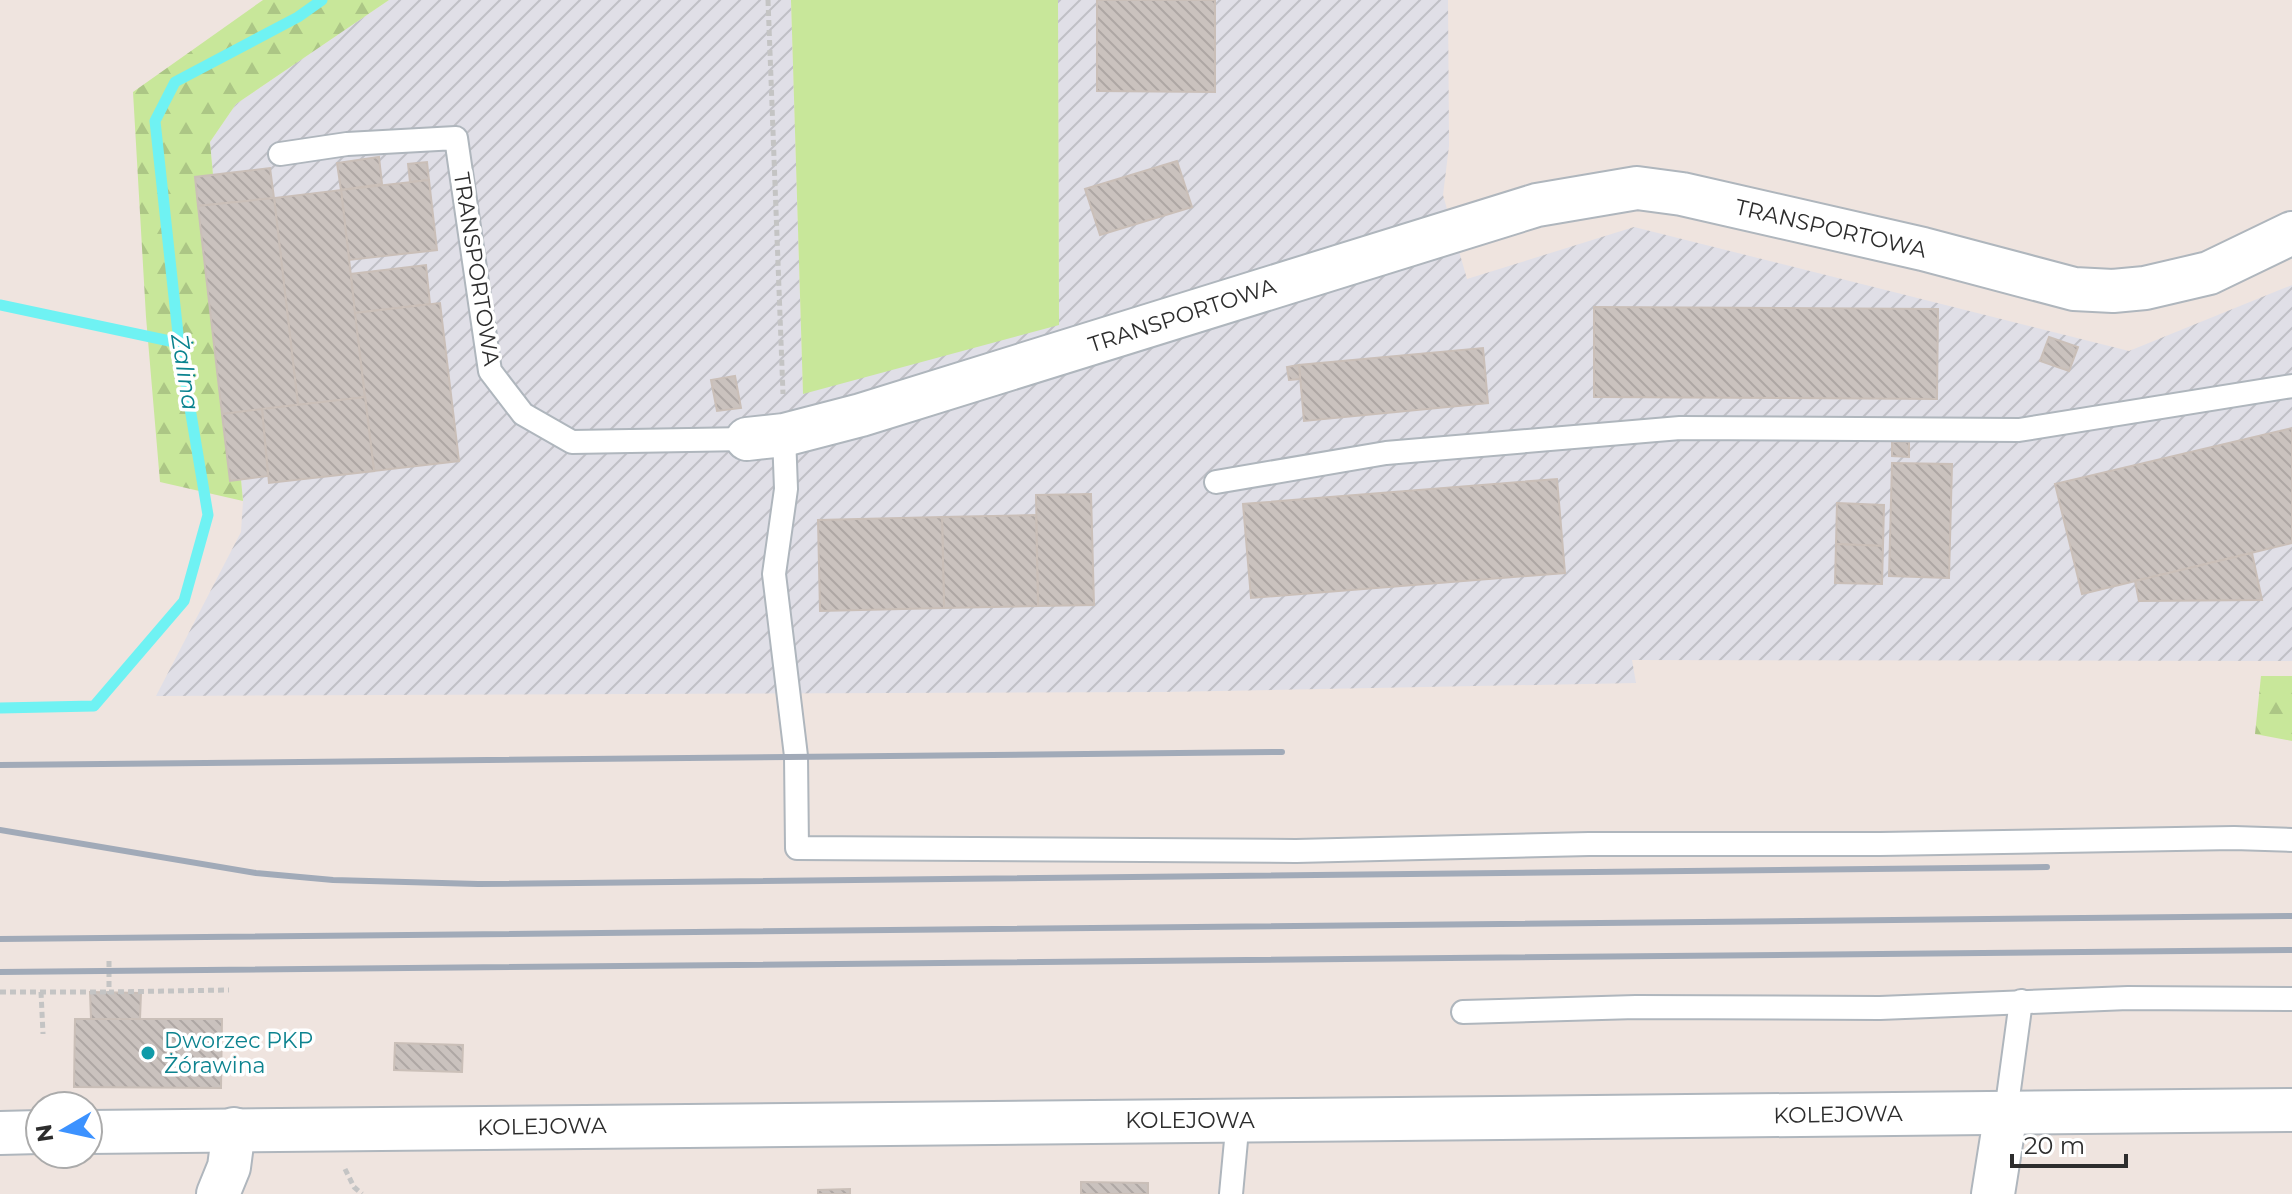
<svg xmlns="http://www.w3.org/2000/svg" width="2292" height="1194" font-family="Montserrat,sans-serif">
	<defs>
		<pattern id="industrial-furrows" width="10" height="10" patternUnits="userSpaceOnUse" patternTransform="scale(2)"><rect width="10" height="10" fill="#e0dfe7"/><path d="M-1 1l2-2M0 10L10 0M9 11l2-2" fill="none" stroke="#c0c0c6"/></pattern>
		<pattern id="forest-firs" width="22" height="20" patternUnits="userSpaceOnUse" patternTransform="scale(2)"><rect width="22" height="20" fill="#c8e79a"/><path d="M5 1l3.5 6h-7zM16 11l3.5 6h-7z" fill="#acc685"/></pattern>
		<pattern id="building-back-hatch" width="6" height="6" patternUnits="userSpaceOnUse" patternTransform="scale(2)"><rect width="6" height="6" fill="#cac2be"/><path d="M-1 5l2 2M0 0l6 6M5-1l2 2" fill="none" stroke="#aea7a4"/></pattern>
	</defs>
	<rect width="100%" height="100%" fill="#efe4df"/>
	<path fill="url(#industrial-furrows)" d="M389,0H791L803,393L1059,324L1058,0H1448L1449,146L1443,195L1467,279L1634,227L2129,351L2292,285V661L1632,660L1636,683L1163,692L156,696L241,532L243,501L210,142L236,104Z"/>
	<path fill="#c8e79a" d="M791,0H1058L1059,325L803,394Z"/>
	<g fill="url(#forest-firs)">
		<path d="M263,0H389L236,104L210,142L243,501L160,482L146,317L133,92Z"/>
		<path d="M2261,676H2292V741L2255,734Z"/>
	</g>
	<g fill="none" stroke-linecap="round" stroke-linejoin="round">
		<g stroke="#6ff2f3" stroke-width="11">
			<path d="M0,305L179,343"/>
			<path d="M0,708L94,706L184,601L208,515L179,343L155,121L175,82L298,17L322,0"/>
		</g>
	</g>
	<g fill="url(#building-back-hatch)" stroke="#cabfb8" stroke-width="2">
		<path d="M1097,0H1215V92L1097,91Z"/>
		<path d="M379,157L382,184L341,190L337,163Z"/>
		<path d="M1177,161L1192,207L1100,235L1085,189Z"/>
		<path d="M427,162L429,180L410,182L408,164Z"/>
		<path d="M270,168L274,198L198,206L195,177Z"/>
		<path d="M429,180L437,250L349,260L341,190Z"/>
		<path d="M341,190L365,397L298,405L274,198Z"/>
		<path d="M274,198L298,405L222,414L198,206Z"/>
		<path d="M426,265L430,304L355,313L351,274Z"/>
		<path d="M440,303L459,461L374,471L355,313Z"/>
		<path d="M1594,307L1938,309L1937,399L1594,397Z"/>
		<path d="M2049,337L2078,347L2069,371L2040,361Z"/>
		<path d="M1483,348L1488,403L1304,421L1299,365Z"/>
		<path d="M1299,365L1300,379L1289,380L1287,367Z"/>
		<path d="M735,376L741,408L717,411L711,380Z"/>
		<path d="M365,397L374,471L269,483L262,409Z"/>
		<path d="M262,409L268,476L230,481L222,414Z"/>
		<path d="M2292,428V543L2082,594L2055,484Z"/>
		<path d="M1892,442H1909V457L1892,456Z"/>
		<path d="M1892,463L1952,464L1949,578L1889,576Z"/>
		<path d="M1557,479L1565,573L1251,598L1243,504Z"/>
		<path d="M1091,494L1094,605L1038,606L1036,495Z"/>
		<path d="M1837,503L1884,505L1883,546L1836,544Z"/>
		<path d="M1036,515L1038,606L944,608L942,517Z"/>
		<path d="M942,517L944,608L820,611L818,520Z"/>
		<path d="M1836,544L1883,546L1882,584L1835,583Z"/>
		<path d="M2252,553L2262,600L2139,601L2135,581Z"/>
		<path d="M90,992L141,993L140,1019H91Z"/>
		<path d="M75,1019H222L221,1088L74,1087Z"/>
		<path d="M395,1043L463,1045L462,1072L394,1070Z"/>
		<path d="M1081,1182L1148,1183V1194H1081Z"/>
		<path d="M850,1189V1194H818V1190Z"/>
	</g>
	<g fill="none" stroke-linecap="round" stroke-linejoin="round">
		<g stroke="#afb6bd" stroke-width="26">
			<g id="lane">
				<path d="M280,154L347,144L456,138L490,371L523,414L572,442L747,439"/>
				<path d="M784,435L786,489L774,574L796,756L797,848L1296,851L1589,844H1880L2234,838L2292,840"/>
				<path d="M1216,482L1386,453L1680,428L2019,430L2292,386"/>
				<path d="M1463,1012L1636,1007L1880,1008L2128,998L2292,999"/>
				<path d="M2006,1112L2021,1001"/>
				<path d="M1231,1194L1238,1119"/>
			</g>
		</g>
		<g stroke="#afb6bd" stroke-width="46">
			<g id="street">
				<path d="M747,439L784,435L861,415L1537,205L1637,188L1682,194L1923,249L2074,289L2113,291L2145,288L2209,273L2292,233"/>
				<path d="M88,1132L2292,1110"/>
				<path d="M0,1133L40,1132"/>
				<path d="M218,1194L229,1167L234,1129"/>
				<path d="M1993,1194L2006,1112"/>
			</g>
		</g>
		<g stroke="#c4c4c4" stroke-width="5" stroke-dasharray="6 4" stroke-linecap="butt">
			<path d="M768,0L783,394"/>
			<path d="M109,961V992L229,990"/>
			<path d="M0,992H109"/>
			<path d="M41,992L43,1034"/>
			<path d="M345,1169L354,1187L362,1194"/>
		</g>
		<use href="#lane" stroke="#fff" stroke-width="22"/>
		<use href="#street" stroke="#fff" stroke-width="42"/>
		<g stroke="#a1aab8" stroke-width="6">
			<path d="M0,765L1282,752"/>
			<path d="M0,830L256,873L333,880L478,884L2047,867"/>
			<path d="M0,939L2292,916"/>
			<path d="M0,972L2292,950"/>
		</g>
	</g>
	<circle fill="#0f9aa8" stroke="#fff" stroke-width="3" cx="148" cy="1053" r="8"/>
	<g text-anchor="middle" stroke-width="7" stroke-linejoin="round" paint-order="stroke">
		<g font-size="22" fill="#2d2d2d" stroke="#fff">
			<text transform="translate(1831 228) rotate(13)" y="8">TRANSPORTOWA</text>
			<text transform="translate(477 269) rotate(81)" y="8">TRANSPORTOWA</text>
			<text transform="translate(1182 315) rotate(-18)" y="8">TRANSPORTOWA</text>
			<text transform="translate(1838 1114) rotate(-1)" y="8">KOLEJOWA</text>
			<text x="1190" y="1128">KOLEJOWA</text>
			<text transform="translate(542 1126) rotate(-1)" y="8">KOLEJOWA</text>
		</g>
		<g font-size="22" fill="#0d838f" stroke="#fff" text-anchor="start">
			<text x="164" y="1048">Dworzec PKP<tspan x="164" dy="25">Żórawina</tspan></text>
		</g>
		<g font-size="24" font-style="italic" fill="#0a838f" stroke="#fff">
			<text transform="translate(185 372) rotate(81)" y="8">Żalina</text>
		</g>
	</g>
	<g transform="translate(64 1130) rotate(261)"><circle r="38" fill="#ffffff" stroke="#ababab" stroke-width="2"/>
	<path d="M0-6L14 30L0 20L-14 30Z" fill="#3c92ff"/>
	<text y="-12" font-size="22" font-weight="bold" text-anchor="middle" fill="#2d2d2d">N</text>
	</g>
	<path d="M2012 1154v12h114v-12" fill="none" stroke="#2d2d2d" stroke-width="4"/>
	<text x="2024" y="1154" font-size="24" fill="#2d2d2d" stroke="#ffffff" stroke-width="6" paint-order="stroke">20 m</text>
</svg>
